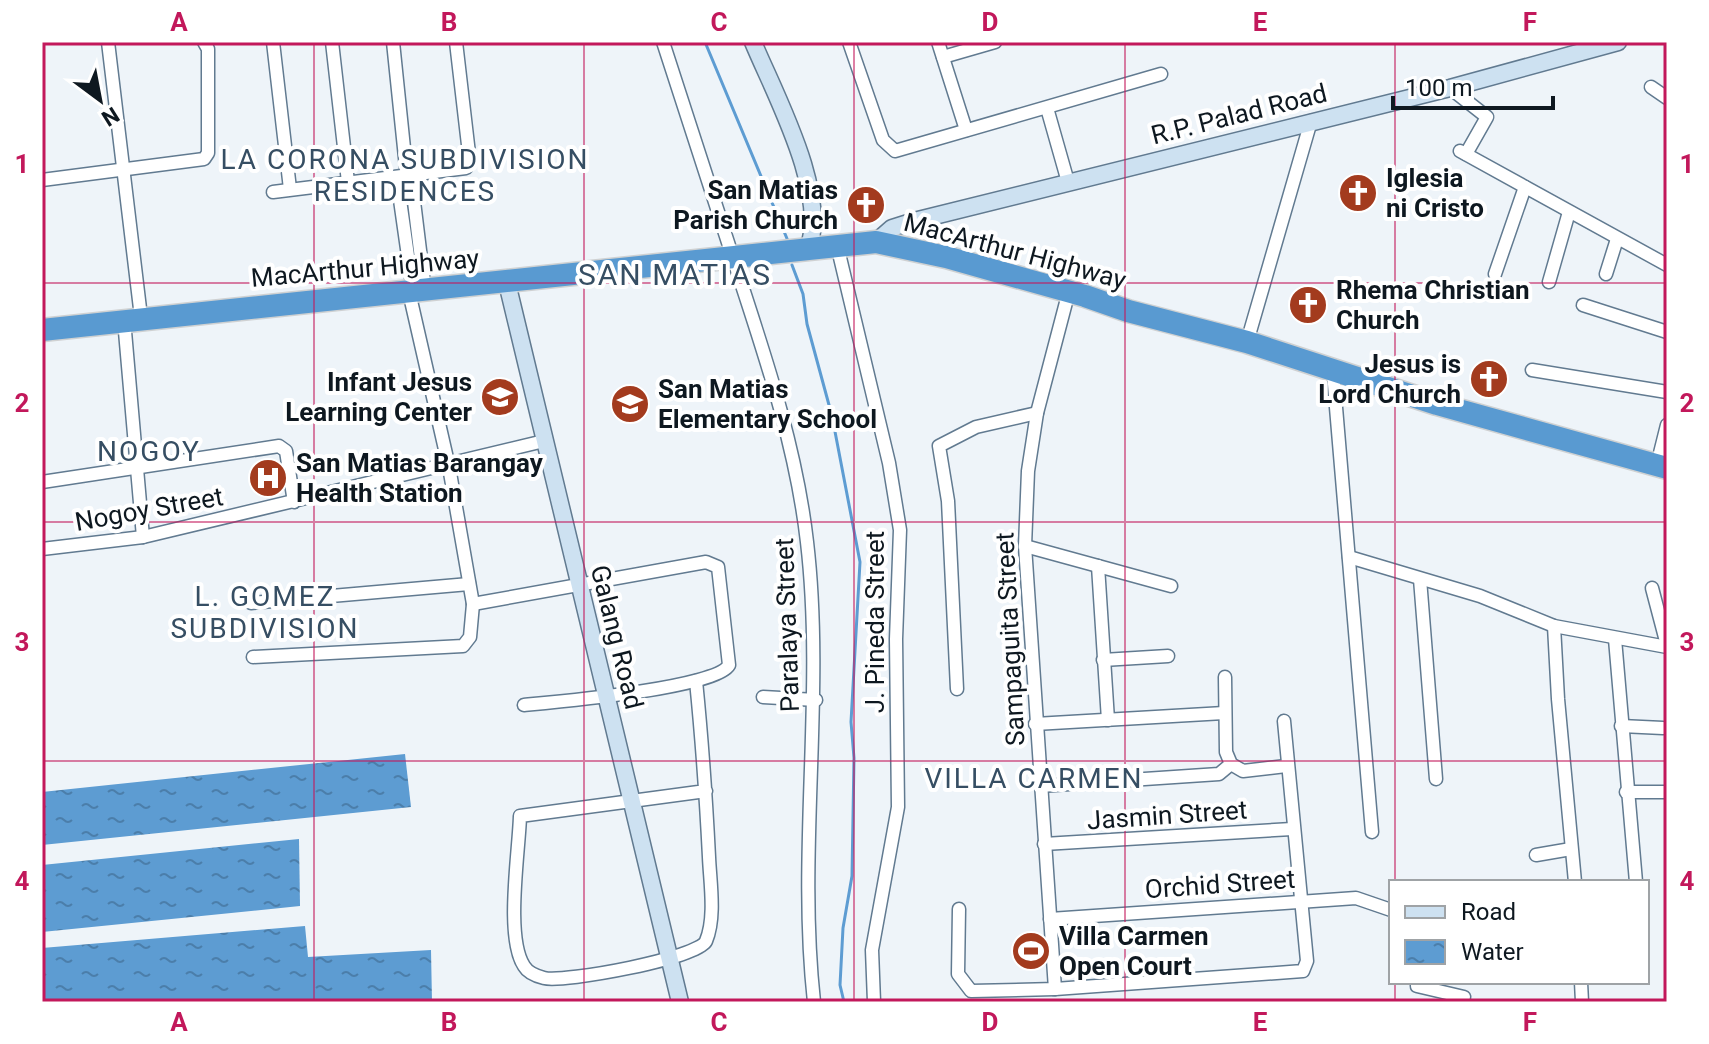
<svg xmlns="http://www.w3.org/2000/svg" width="1709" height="1044" font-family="Roboto,sans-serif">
	<defs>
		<pattern id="water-ripples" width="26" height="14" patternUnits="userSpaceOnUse" patternTransform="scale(2)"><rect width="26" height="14" fill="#5d9cd2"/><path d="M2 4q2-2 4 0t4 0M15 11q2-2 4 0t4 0" fill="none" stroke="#4b7eaa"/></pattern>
	</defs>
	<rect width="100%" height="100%" fill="#eef4f9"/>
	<g fill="url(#water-ripples)">
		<path d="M405,754L411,807L42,845V792Z"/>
		<path d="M299,839L300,906L42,932V865Z"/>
		<path d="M305,926L308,957L431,950L432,1002H42V948Z"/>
	</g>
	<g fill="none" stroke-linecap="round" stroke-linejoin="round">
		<g stroke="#5d9cd2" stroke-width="3">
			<path d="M705,42L788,241"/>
			<path d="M792,265L803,294L807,324L832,416L860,562L851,722L854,758L852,876L843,928L840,985L844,1002"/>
		</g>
		<g stroke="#617a90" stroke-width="15">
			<g id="street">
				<path d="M108,42L141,317"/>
				<path d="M273,42L290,189"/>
				<path d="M332,42L348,182"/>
				<path d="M393,42L407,177"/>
				<path d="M663,42C686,115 711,188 734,261C764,353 796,445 807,542C825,695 797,849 814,1002"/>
				<path d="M849,42L883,140L895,151L1161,74"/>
				<path d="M938,42L966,130"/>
				<path d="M943,57L995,42"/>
				<path d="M1651,87L1667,98"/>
				<path d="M1450,88L1487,117L1466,154"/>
				<path d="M1047,108L1068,182"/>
				<path d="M1460,151L1667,265"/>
				<path d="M411,177L425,291"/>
				<path d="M397,179L413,291"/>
				<path d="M42,180L204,159L208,153V49L204,42"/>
				<path d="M273,192L466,168L470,162L456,42"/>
				<path d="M837,245L889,463L900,530L896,639L898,807L872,950L874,1002"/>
				<path d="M1495,274L1525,187"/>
				<path d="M1606,274L1617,239"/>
				<path d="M1549,282L1569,212"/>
				<path d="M1583,305L1667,332"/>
				<path d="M124,320L143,537"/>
				<path d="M1247,342L1311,121"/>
				<path d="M1532,370L1667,392"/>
				<path d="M1333,372L1372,832"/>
				<path d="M1657,465L1667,425"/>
				<path d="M42,482L279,446L286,451L294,502"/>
				<path d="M1025,546L1171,586"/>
				<path d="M42,549L143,537L544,441"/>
				<path d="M1349,557L1480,596L1554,626L1667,647"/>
				<path d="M1098,566L1108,720"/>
				<path d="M1420,579L1436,779"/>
				<path d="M1652,588L1667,645"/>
				<path d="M251,603L469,584"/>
				<path d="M473,604L706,562L718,567L729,665C717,688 556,702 524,705"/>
				<path d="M1554,626L1558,699L1575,882"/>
				<path d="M1615,639L1636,882"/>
				<path d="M253,657L463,646L470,637L473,604L449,467L409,292"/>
				<path d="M1103,660L1168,656"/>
				<path d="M1225,677L1226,752L1231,764L1243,771L1286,766"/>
				<path d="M696,681C702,740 706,798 709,857C710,882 716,917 706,941C699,958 564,983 544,978C536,976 528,973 524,966C505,937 519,852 520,816L706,791"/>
				<path d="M957,689L948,501L939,446L976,427L1037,413"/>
				<path d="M763,697L816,700"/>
				<path d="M1035,724L1224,713"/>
				<path d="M1621,726L1663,728"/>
				<path d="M1040,786L1219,774L1231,764"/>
				<path d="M1626,792H1667"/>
				<path d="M1044,844L1292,829"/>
				<path d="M1536,855L1571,849"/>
				<path d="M959,909L958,974L971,991L1055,989L1303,971L1307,961L1284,721"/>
				<path d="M1050,919L1356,898L1391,910"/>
				<path d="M1417,982V986L1464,997"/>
				<path d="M1581,982L1582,1002"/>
				<path d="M1055,989L1025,546L1028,471L1037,413L1069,291"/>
			</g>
		</g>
		<g stroke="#617a90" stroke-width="19">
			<g id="secondary">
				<path d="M753,42C775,95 829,193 808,249"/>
				<path d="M876,242L892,228L914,221L1450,88L1618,42"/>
				<path d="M507,283L680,1002"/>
			</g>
		</g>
		<g stroke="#cfd1d2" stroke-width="25">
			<path id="highway" d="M42,330L876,242L946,257L1085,296L1128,311L1247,342L1437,404L1667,468"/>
		</g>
		<use href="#street" stroke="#fff" stroke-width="12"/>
		<use href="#secondary" stroke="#cde1f1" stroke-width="16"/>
		<use href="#highway" stroke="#599ad1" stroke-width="22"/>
	</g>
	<path fill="none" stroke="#c2185b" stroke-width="2" stroke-opacity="0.55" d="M314,42V1002M584,42V1002M854,42V1002M1125,42V1002M1395,42V882M42,283H1667M42,522H1667M42,761H1667M1395,982V1002"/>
	<defs>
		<g id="church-disc" transform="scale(2)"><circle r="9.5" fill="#a33b1e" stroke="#fff"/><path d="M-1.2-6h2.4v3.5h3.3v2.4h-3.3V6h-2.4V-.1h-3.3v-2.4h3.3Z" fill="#fff"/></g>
		<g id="school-disc" transform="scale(2)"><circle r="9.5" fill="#a33b1e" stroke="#fff"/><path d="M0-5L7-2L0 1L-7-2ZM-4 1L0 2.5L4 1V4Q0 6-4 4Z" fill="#fff"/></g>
		<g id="hospital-disc" transform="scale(2)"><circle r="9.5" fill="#a33b1e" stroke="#fff"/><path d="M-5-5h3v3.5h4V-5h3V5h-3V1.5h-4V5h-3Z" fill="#fff"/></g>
		<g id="stadium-disc" transform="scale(2)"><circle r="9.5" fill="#a33b1e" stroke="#fff"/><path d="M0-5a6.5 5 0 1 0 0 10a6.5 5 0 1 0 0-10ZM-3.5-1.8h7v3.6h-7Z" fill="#fff"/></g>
	</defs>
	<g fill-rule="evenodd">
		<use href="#church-disc" x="1358" y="193"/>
		<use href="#church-disc" x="866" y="205"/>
		<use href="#church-disc" x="1308" y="305"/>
		<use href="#church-disc" x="1489" y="379"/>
		<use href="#school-disc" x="500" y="397"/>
		<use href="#school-disc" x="630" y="404"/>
		<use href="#hospital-disc" x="268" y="478"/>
		<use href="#stadium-disc" x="1031" y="951"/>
	</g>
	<g text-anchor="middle" stroke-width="8" stroke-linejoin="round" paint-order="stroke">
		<g font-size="26" fill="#0e1820" stroke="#fff">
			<text transform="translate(1239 114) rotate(-14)" y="9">R.P. Palad Road</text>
			<text transform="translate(1015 251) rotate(15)" y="9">MacArthur Highway</text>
			<text transform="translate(365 268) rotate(-5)" y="9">MacArthur Highway</text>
			<text transform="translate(149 509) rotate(-10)" y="9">Nogoy Street</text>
			<text transform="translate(875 622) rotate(-90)" y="9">J. Pineda Street</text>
			<text transform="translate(787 625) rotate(-92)" y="9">Paralaya Street</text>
			<text transform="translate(617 637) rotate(76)" y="9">Galang Road</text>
			<text transform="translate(1010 639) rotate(-93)" y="9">Sampaguita Street</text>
			<text transform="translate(1167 815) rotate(-4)" y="9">Jasmin Street</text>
			<text transform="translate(1220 884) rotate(-4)" y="9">Orchid Street</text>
		</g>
		<g font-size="26" font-weight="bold" fill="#0e1820" stroke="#fff" text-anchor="start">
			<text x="1386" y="187">Iglesia<tspan x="1386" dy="30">ni Cristo</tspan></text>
			<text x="838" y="199" text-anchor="end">San Matias<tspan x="838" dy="30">Parish Church</tspan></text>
			<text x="1336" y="299">Rhema Christian<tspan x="1336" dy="30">Church</tspan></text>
			<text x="1461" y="373" text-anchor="end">Jesus is<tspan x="1461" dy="30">Lord Church</tspan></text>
			<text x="472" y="391" text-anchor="end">Infant Jesus<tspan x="472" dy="30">Learning Center</tspan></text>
			<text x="658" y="398">San Matias<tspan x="658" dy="30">Elementary School</tspan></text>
			<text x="296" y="472">San Matias Barangay<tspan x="296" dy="30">Health Station</tspan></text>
			<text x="1059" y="945">Villa Carmen<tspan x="1059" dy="30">Open Court</tspan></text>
		</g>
		<g font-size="28" letter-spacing="2" fill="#364e63" stroke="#fff">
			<text x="405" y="169">LA CORONA SUBDIVISION<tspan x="405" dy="32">RESIDENCES</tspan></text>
			<text x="149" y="461">NOGOY</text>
			<text x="265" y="606">L. GOMEZ<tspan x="265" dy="32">SUBDIVISION</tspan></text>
			<text x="1034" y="788">VILLA CARMEN</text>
		</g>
		<g font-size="30" letter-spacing="2" fill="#364e63" stroke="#fff">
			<text x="675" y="285">SAN MATIAS</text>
		</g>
	</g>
	<rect width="1709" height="1044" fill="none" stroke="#ffffff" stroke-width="88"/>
	<rect x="1389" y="880" width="260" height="104" fill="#ffffff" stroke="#9fa3a6" stroke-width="2"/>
	<rect x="1405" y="906" width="40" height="12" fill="#cde1f1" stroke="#9fa3a6" stroke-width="2"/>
	<text x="1461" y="920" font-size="24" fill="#0e1820">Road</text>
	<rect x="1405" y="940" width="40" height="24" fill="url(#water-ripples)" stroke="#9fa3a6" stroke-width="2"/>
	<text x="1461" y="960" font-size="24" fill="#0e1820">Water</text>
	<g transform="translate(100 100) rotate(148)" stroke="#ffffff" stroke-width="6" paint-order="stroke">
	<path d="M0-6L14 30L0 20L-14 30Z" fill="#0e1820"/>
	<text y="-12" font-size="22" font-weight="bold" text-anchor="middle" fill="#0e1820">N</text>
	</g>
	<path d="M1393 96v12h160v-12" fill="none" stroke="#0e1820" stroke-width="4"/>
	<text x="1405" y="96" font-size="24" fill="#0e1820" stroke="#ffffff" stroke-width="6" paint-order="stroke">100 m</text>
	<rect x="44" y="44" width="1621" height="956" fill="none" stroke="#c2185b" stroke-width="3"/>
	<g font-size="26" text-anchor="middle" font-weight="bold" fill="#c2185b">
		<text x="179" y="31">A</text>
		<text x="449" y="31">B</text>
		<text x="719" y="31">C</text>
		<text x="990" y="31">D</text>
		<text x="1260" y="31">E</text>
		<text x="1530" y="31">F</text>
		<text x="22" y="173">1</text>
		<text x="1687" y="173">1</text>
		<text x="22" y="412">2</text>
		<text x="1687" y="412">2</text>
		<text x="22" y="651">3</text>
		<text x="1687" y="651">3</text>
		<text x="22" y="890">4</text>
		<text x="1687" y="890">4</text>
		<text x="179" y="1031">A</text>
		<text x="449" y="1031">B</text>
		<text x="719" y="1031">C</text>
		<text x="990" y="1031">D</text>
		<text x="1260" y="1031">E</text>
		<text x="1530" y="1031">F</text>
	</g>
</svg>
